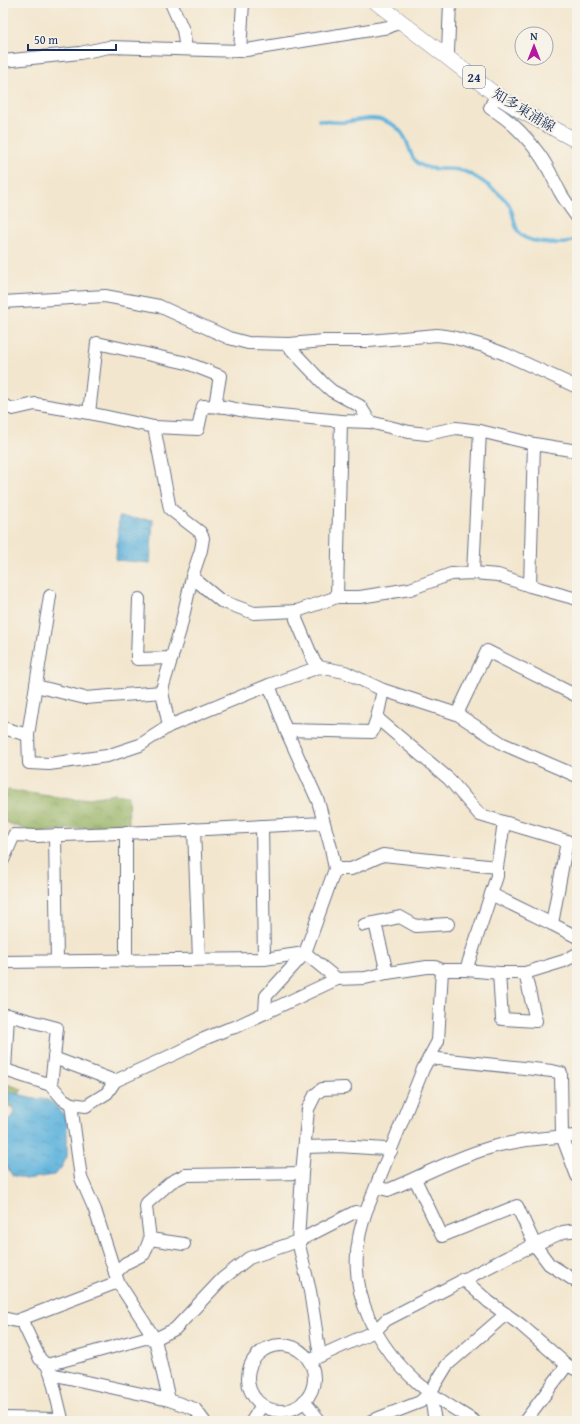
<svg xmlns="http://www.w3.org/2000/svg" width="580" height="1424" font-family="'Gentium Book Plus','Noto Serif JP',serif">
	<defs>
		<pattern id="forest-crowns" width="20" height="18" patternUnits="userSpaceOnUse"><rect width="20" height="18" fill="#97b366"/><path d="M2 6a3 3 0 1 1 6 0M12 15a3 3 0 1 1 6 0" fill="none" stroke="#7a9257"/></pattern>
		<pattern id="water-ripples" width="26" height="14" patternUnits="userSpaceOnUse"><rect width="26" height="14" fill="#61b4dd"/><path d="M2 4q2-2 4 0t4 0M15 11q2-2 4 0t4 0" fill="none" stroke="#4f93b6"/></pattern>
	</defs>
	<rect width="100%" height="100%" fill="#f7f3e8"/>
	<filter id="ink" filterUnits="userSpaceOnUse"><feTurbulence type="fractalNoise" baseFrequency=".025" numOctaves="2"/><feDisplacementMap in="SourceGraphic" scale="8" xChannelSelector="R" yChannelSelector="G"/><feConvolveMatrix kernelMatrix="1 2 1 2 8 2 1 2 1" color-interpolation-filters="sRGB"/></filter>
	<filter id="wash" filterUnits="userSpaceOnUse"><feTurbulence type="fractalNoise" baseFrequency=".012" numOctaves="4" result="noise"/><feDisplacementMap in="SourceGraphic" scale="16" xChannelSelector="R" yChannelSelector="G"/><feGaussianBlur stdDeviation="0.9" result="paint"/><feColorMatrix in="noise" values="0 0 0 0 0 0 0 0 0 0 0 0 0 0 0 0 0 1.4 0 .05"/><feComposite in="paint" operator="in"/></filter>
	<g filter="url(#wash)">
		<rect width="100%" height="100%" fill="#f3e6ce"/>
		<g fill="url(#forest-crowns)" stroke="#597162">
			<path d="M8,790L77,800L114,794L128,796L129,825L78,828L34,833L8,823L3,819V797Z"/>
			<path d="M3,1083L22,1089L12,1107H3Z"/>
		</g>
		<g fill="url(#water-ripples)" stroke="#3e729e">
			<path d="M119,517L153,520L150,563L116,560Z"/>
			<path d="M10,1092L29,1097L47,1100L53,1103L63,1114L67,1122V1156L62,1167L54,1175L26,1179L12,1175L3,1161V1123L13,1116L15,1112L6,1096Z"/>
		</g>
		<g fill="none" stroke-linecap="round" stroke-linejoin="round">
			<path stroke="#61b4dd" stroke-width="3.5" d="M319,120C328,122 336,123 346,122C359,120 372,116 385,121C393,124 401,130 405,138C410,147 410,158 419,164C434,174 455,164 472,175C483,181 500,193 508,203C514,212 513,222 518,231C523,243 554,244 566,243C570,242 573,240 577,239"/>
		</g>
	</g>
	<g filter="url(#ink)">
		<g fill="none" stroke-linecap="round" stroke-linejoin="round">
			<g stroke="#676f85" stroke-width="14">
				<g id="minor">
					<path d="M171,3L183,30L186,49"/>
					<path d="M240,51L243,3"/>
					<path d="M445,56L448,52L450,3"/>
					<path d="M3,61L80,53L109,47L240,51L389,27L401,21"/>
					<path d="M496,95L490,108C509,119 526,136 539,154C548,166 553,179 560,192C565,201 571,209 577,217"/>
					<path d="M3,302L105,296L159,306L229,338L248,343L289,344L324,341H369L437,335L452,337L484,346L505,354L577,387"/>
					<path d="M289,344L291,349L324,384L332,391L360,406L370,422"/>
					<path d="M3,405L13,409L35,404L89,413L154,427L198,429L203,406L226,407L249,412L341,421L370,422L409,432L427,434L456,428L480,431L534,444L577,451"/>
					<path d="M89,413L97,343L187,363L220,376L215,406"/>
					<path d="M154,427L170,509L200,532L203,538L201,550L192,577L180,630L163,686L162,692L169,726"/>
					<path d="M473,573L480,431"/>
					<path d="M192,577L221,601L254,613L297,611"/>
					<path d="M530,586L534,444"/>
					<path d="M50,596L28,735L29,763L49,764L107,756L140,745L169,726L269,685L319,667L345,672L383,690L457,714L503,744L577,776"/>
					<path d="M337,597L341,421"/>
					<path d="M139,599L137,659L172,658"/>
					<path d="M319,667L313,659L296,619L297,611L337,597H360L410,589L451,574L473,573L498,575L530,586L577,599"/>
					<path d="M36,686L85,698L162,692"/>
					<path d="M457,714L487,651L577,696"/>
					<path d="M377,718L449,779L480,815L567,841L552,924L577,937"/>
					<path d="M3,728L28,735"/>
					<path d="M286,730L372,732L377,718L383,690"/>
					<path d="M262,826L264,959"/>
					<path d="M194,829L199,959"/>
					<path d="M126,832V961"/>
					<path d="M55,835L57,961"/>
					<path d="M3,860L14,835L36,836L147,832L323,823"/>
					<path d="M497,867L504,823"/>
					<path d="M335,869H351L383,855L497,867V876L466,970"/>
					<path d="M491,894L552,924"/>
					<path d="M375,923L387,973"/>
					<path d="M364,925L400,917L416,926L448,924"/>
					<path d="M3,962L264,959L305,953L335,869L331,848L318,801L286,730L269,685"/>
					<path d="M442,970L438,1041L423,1069L365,1214C363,1222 360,1230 359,1238C348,1294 377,1347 418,1383C435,1398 455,1409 474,1421"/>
					<path d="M499,973L502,1019L536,1021L525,973"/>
					<path d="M265,1013L266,996L305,953L337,979"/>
					<path d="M429,1058L552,1071L561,1073L562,1136L577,1176"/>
					<path d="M51,1085L54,1058"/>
					<path d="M71,1104L63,1099L51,1085L5,1070L8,1015L57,1028L54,1058L115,1081"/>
					<path d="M305,1147L338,1146L386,1149L391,1151"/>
					<path d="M415,1179L442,1236L517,1206L535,1245L549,1264L577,1282"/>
					<path d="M376,1187L388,1190C422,1176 454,1158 489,1148C516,1140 550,1137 577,1136"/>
					<path d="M184,1244L150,1239L146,1207L147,1203L171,1182L185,1175L302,1173"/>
					<path d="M115,1273L126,1263L144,1254L150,1239"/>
					<path d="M463,1279L489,1302L521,1325L567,1365L577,1370"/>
					<path d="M3,1318L16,1321L118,1282"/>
					<circle cx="281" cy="1378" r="33"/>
					<path d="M320,1356L310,1291L298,1241L302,1173L308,1109L315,1095L322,1089L345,1088"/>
					<path d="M309,1361L375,1331L386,1320L508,1257L563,1232L577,1230"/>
					<path d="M47,1365L145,1338L155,1339L175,1329L222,1279L249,1258L298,1241L355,1212L365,1214"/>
					<path d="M51,1374L169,1400"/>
					<path d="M430,1393L435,1421"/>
					<path d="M304,1401L320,1421"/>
					<path d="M3,1418L62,1419L51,1374L47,1365L40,1359L21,1319"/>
					<path d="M204,1421L195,1409L169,1400L155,1339L118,1282L95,1210L81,1178L71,1104L86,1106L107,1093L115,1081L181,1051L199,1041L228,1029L235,1027L337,979L365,978L387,973L427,967H435L442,970H466L499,973H525L564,961L577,954"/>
					<path d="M252,1421L262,1405"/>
					<path d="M371,1421L420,1402L430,1393L447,1365L506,1314"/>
					<path d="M525,1421L567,1365"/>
				</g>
			</g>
			<g stroke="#676f85" stroke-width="16">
				<path id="major" d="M377,3L496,95L523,112L577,141"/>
			</g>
			<use href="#minor" stroke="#fff" stroke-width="12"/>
			<use href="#major" stroke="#fff" stroke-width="15"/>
		</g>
	</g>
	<g text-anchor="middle" stroke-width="4" stroke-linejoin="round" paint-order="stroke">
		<rect fill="#f7f3e8" stroke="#5d6a87" stroke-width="1" x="463" y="66" width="22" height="22" rx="3"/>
		<g font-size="13" font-weight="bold" fill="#1b2f5e">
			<text x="474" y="82">24</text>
		</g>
		<g font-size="14" fill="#1b2f5e" stroke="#f7f3e8">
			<text transform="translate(524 110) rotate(31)" y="5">知多東浦線</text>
		</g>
	</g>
	<rect width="580" height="1424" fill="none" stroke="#f7f3e8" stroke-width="16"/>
	<g transform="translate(534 46)"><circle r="19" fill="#f7f3e8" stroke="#9fa5b1"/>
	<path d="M0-3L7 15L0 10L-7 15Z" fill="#b5179e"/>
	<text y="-6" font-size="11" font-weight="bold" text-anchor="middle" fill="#1b2f5e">N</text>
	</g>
	<path d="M28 44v6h88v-6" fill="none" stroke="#1b2f5e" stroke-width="2"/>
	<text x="34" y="44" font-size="12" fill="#1b2f5e" stroke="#f7f3e8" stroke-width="3" paint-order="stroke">50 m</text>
</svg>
